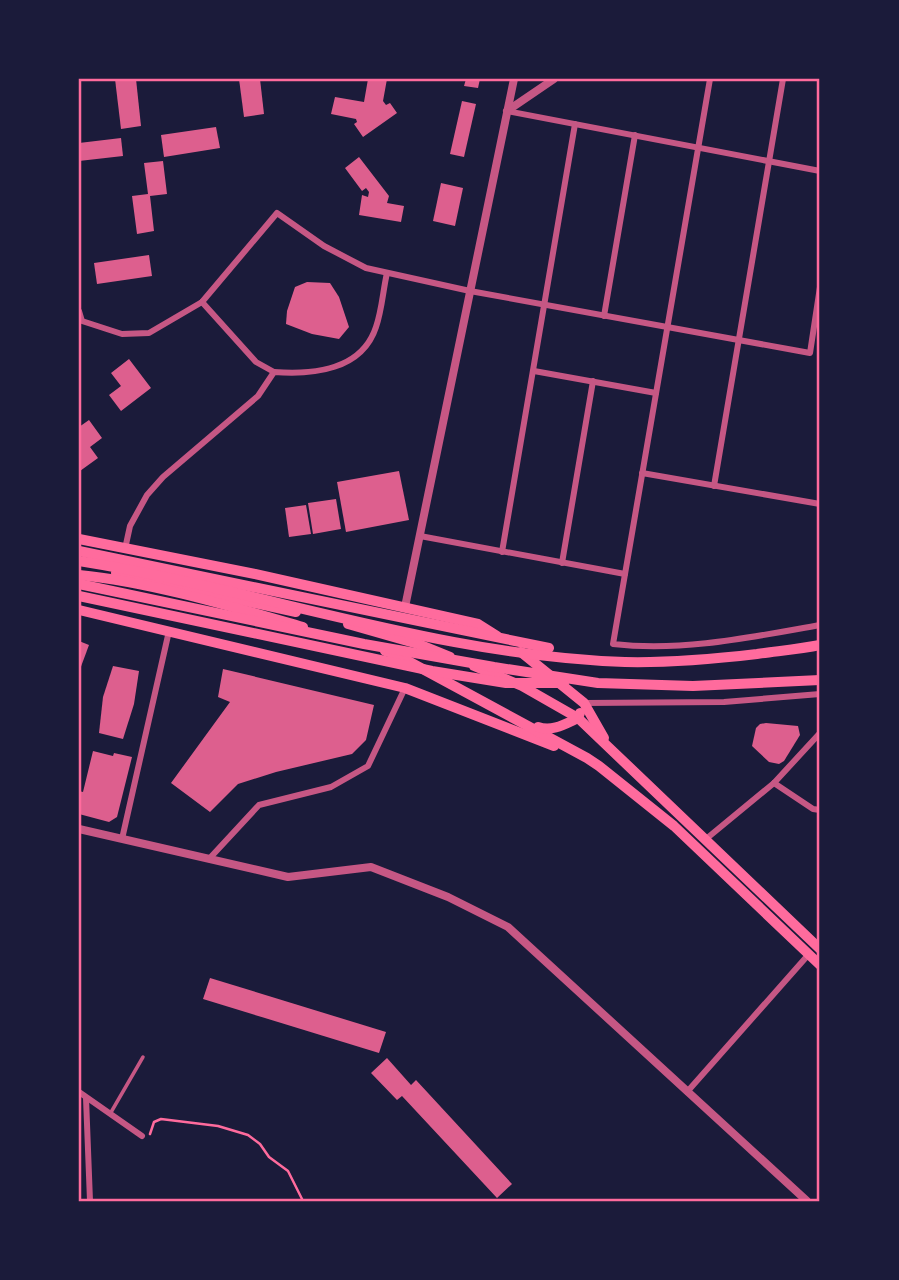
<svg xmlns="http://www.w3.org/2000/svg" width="899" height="1280" font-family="Signika,sans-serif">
	<rect width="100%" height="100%" fill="#1b1b3a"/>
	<g fill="#dd5f8e">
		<path d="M115,79H136L141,126L121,129Z"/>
		<path d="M239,79H260L264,114L244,117Z"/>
		<path d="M368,79H387L383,101L386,105L390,103L397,113L363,137L354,124L357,122L356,119L331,114L335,97L364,102Z"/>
		<path d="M466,79H480L478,88L464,86Z"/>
		<path d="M462,101L476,104L464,157L450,154Z"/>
		<path d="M216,127L220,148L164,157L161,135Z"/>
		<path d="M121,138L123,156L79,161V143Z"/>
		<path d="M359,157L389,196L387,203L404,206L401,222L359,215L362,195L368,197L369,192L366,188L362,191L345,168Z"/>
		<path d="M163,161L167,194L150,196L154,231L137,234L132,196L148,194L144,163Z"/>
		<path d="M441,183L463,188L455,226L433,221Z"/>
		<path d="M149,255L152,276L97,284L94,263Z"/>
		<path d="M307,282L330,283L339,297L349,327L339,339L312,334L286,324L287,311L295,287Z"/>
		<path d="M129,359L151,388L121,411L109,395L121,386L111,373Z"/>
		<path d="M89,420L102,438L90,447L98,458L80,471L79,427Z"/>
		<path d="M399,471L409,520L346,532L337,482Z"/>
		<path d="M336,499L341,529L313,534L308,503Z"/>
		<path d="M306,505L311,534L289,537L285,508Z"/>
		<path d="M79,641L89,645L79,672Z"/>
		<path d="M113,666L139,671L134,704L123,739L99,733L103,697Z"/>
		<path d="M223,669L374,705L366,740L352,754L276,772L238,784L210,812L171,783L230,702L218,697Z"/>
		<path d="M766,723L798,726L800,735L784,761L779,764L769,762L752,746L756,728L760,724Z"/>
		<path d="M93,751L113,756L114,753L132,757L117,817L109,822L79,814V791L83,792Z"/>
		<path d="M210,978L386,1032L379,1053L203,999Z"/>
		<path d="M387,1058L411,1085L416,1080L512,1184L497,1198L402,1096L397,1100L371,1073Z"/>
	</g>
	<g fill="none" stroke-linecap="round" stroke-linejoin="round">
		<path stroke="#ff6b9d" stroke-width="2.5" d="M150,1134L154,1122L161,1119L218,1126L248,1135L260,1144L269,1157L288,1171L303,1201"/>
		<path stroke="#c65784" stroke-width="3.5" d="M110,1114L143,1057"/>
		<g stroke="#c65784" stroke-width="6">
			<path d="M710,79L613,644C683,652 752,637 820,625"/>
			<path d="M507,111L820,171"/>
			<path d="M202,302L256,362L274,372"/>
			<path d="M79,311L82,321L122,334L149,333L202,302L277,213L324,246L366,268L470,291L810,353L820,287"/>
			<path d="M604,316L635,135"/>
			<path d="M534,371L656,393"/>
			<path d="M642,473L820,504"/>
			<path d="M714,486L783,79"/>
			<path d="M420,536L625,574"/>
			<path d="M125,549L130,526L147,495L163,477L258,396L274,372C313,375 362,370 376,327C382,310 383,290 387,273"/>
			<path d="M502,552L575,124"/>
			<path d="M562,563L593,381"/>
			<path d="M584,703L724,702L820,694"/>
			<path d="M774,783L813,809L820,810"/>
			<path d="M122,839L169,631"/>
			<path d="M706,839L774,783L820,733"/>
			<path d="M209,859L259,805L331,787L368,766L405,688"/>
			<path d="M79,1092L142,1136"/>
			<path d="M687,1092L809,954"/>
			<path d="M86,1098L90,1201"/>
		</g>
		<g stroke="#c65784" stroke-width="8">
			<path d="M507,111L554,79"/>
			<path d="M405,607L514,79"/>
			<path d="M79,829L288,877L371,867L448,897L508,927L807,1201"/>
		</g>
		<g stroke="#ff6b9d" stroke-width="10">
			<path d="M79,539L255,574L478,624L497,636"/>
			<path d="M116,573L296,612"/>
			<path d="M79,575C151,582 233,607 303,627"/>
			<path d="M79,610L405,688L554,746"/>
			<path d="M348,624L418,644L450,657"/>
			<path d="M385,651L395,654L587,758L599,766L674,826L820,965"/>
			<path d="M521,652L584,703L604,738"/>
			<path d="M474,666L522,686L578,718L820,949"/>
			<path d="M538,727C552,732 565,724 578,718L580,713"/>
		</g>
		<g stroke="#ff6b9d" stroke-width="10">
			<path d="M79,551L549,648"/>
			<path d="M79,561C262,590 439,656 625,662C669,663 714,659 757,654C778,651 800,649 820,645"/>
			<path d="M79,584L364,644L494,667L598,683L693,686L820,680"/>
			<path d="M79,596L432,671L506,683H564"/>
		</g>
	</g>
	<rect width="899" height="1280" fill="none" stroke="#1b1b3a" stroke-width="161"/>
	<rect x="80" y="80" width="738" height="1120" fill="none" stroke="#ff6b9d" stroke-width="2.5"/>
</svg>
